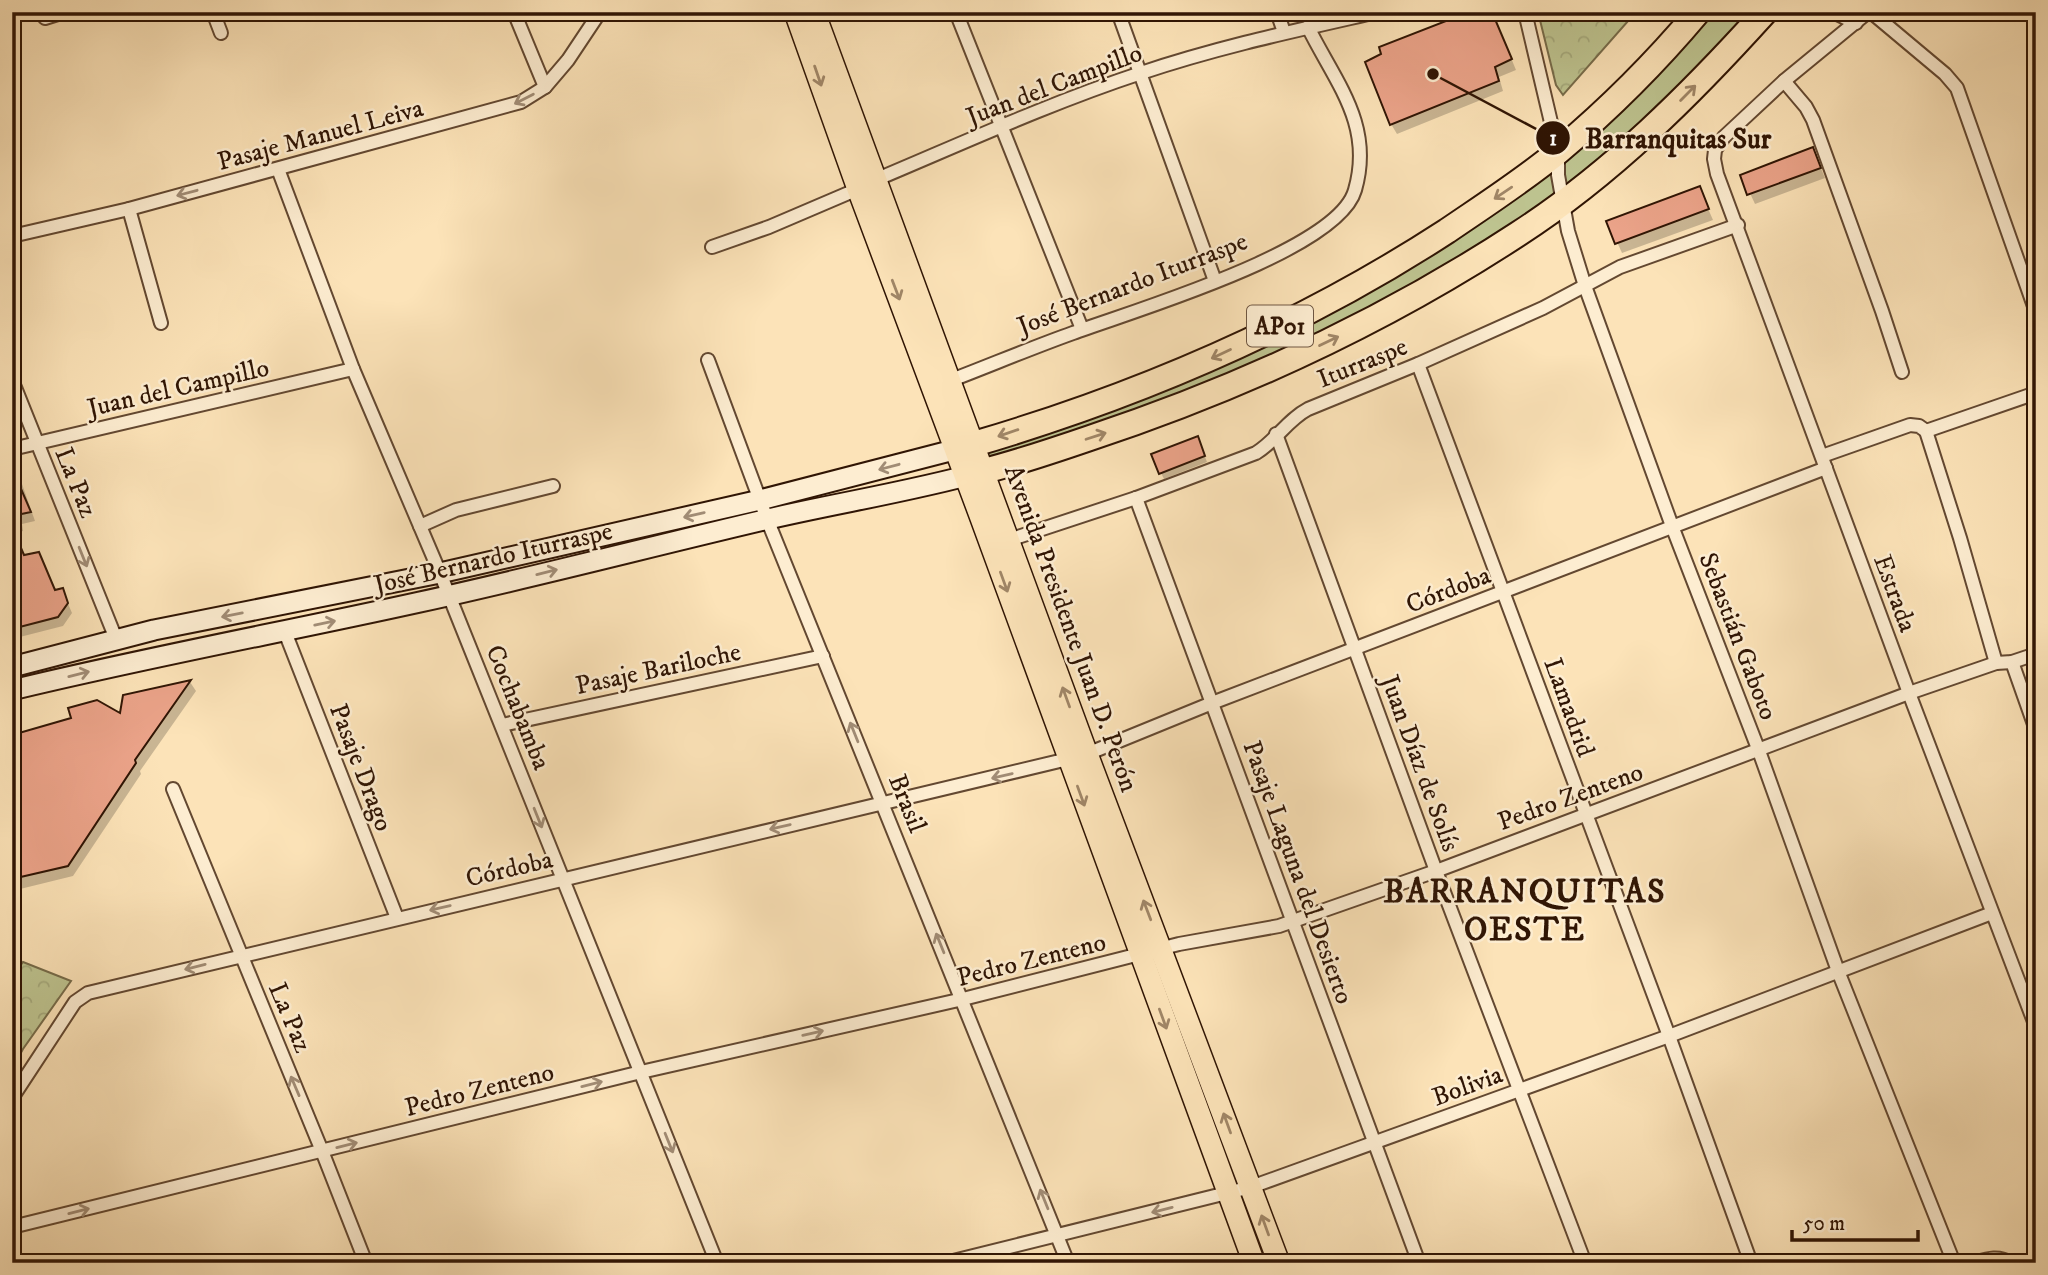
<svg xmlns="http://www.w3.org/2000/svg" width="2048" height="1275" font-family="'IM FELL DW Pica',serif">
	<defs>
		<pattern id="forest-crowns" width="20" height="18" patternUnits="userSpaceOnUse" patternTransform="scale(1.75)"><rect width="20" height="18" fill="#bec490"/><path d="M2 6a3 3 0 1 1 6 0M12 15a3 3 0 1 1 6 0" fill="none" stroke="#a4a87b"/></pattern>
	</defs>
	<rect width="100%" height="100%" fill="#fce3b8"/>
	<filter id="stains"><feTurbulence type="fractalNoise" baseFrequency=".00286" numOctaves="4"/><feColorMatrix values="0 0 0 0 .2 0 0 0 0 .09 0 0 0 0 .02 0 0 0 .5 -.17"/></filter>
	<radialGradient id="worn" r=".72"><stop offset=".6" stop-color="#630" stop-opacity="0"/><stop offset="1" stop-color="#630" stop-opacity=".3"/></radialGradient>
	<path fill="#bec490" stroke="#776c4a" stroke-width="2" d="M1698,12H1765L1627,151L1361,326L984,471L974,444L1126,392L1476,212Z"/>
	<g fill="url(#forest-crowns)" stroke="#776c4a" stroke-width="2">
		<path d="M1538,12H1636L1563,95L1556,85Z"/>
		<path d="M23,962L71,981L23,1049L12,1069V977Z"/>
	</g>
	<g fill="#0003">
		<path d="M1494,17L1516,70L1499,77L1503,91L1397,134L1391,124Z"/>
		<path d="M1813,149L1825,178L1755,204L1742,176Z"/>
		<path d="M1699,188L1713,220L1622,253L1608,222Z"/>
		<path d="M1200,444L1207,462L1164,479L1161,473Z"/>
		<path d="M12,472L16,475L22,484L35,521L22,524L23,531L15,533L25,556L55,591L62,590L72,613L63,626L12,639Z"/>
		<path d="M190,682L196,691L140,771L141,774L73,876L12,891V864L121,716L125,697Z"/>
	</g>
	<g fill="#eba389" stroke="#301504" stroke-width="2">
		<path d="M1469,12H1492L1512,59L1495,67L1499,81L1390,125L1365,62L1381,54L1379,47Z"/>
		<path d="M1813,147L1821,168L1747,195L1740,175Z"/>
		<path d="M1700,186L1709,209L1615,244L1606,221Z"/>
		<path d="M1198,436L1205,456L1159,474L1151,454Z"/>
		<path d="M12,468L31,512L12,516Z"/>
		<path d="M12,527L24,555L39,552L55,590L63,588L68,603L58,617L12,629Z"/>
		<path d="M191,680L135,760L136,763L68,866L12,879V735L71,718L68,708L97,700L120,713L123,695Z"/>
	</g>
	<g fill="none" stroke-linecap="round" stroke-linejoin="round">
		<g stroke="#634831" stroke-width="16">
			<g id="minor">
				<path d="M213,12L221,33"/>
				<path d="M514,12L545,87"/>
				<path d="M956,12L1082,329"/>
				<path d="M1118,12L1215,281"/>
				<path d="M1277,12L1284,32"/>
				<path d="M1525,12L1558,152V175L1568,231L1585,286L1672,526L1759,751L1838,971L1954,1263"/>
				<path d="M1833,12L1856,23"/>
				<path d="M1868,12L1784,81L1724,137L1715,150L1714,159L1717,174L1909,693L2036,1027"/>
				<path d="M1871,12L1945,74L1957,88L2036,312"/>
				<path d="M45,18L64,12"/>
				<path d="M1784,81L1806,107L1813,120L1882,311L1902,372"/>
				<path d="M278,169L353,369L440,573L717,1263"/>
				<path d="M875,180C963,143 1050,103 1141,73C1218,47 1298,30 1377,12"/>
				<path d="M129,209L161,323"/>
				<path d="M12,236L129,209L521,102L545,87L568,60L600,12"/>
				<path d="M712,247L769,227L858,189"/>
				<path d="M708,360L767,519L1068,1263"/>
				<path d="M1418,364L1669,1036L1751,1263"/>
				<path d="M12,380L116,639"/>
				<path d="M949,381C991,365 1031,348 1073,333C1132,311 1338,251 1355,190C1374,124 1335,82 1308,27"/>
				<path d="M1926,431L1960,538L1996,663"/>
				<path d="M1926,431L2036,393"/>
				<path d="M1276,434L1436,871L1585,1263"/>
				<path d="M12,449L353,369"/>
				<path d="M1822,456L1910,425L1919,426L1926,431"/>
				<path d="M1136,498L1419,1263"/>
				<path d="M420,526L456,510L553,486"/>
				<path d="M1009,540L1136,498L1256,453C1276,441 1287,420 1308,409L1418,364L1543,308L1620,267L1738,225"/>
				<path d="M285,632L397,918"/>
				<path d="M2012,662L2036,730"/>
				<path d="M502,725L823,656"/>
				<path d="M1087,754L1212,703L1826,468"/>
				<path d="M173,789L322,1151L366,1263"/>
				<path d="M12,1098L75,1002L88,993L1068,759"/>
				<path d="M12,1227L641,1072L963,999L1179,944L1279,926L1436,871L1909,693L1996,663L2012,662L2036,654"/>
				<path d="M945,1263L1251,1187L1669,1036L1992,913"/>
				<path d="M1973,1263C1987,1259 1998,1255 2011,1263"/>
			</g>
		</g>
		<g stroke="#301504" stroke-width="23">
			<g id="secondary">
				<path d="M12,667L154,630L440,573L760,500L969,446"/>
				<path d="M12,690C148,657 284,632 420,602C535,577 649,547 764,520C836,503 909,492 981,472"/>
			</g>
		</g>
		<g stroke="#301504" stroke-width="24">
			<g id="primary">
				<path d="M795,12L858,189L981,518L1254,1263"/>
				<path d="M814,12L1087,754L1279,1263"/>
			</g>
		</g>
		<g stroke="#301504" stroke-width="28">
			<g id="motorway">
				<path d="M974,444C1141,395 1301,326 1447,231C1485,205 1524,180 1559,151C1609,109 1656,62 1698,12"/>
				<path d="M984,471C1020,462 1055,450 1090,438C1241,388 1385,321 1518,234C1611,174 1691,94 1765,12"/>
			</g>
		</g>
		<use href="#minor" stroke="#fdedd1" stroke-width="12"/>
		<use href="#secondary" stroke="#fdedd1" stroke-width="19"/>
		<use href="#primary" stroke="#fce3b8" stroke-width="21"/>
		<use href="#motorway" stroke="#fce3b8" stroke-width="24"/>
	</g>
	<defs><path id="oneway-shaft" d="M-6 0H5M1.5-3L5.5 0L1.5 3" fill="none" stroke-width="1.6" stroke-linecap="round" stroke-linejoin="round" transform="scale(1.75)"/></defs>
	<g stroke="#a08667">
		<use href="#oneway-shaft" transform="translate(818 76) rotate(71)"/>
		<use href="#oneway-shaft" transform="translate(1688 93) rotate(-45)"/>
		<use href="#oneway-shaft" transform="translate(1503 193) rotate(146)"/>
		<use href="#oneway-shaft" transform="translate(896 290) rotate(69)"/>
		<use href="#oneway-shaft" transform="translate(1329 341) rotate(-26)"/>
		<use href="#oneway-shaft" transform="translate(1221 354) rotate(155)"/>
		<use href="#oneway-shaft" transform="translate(1008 433) rotate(161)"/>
		<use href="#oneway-shaft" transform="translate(1096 436) rotate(-18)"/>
		<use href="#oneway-shaft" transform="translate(1004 582) rotate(70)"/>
		<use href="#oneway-shaft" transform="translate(1066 697) rotate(-110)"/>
		<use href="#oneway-shaft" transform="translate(1081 796) rotate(70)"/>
		<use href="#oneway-shaft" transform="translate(1147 910) rotate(-111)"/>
		<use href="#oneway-shaft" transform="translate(1163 1019) rotate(70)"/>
		<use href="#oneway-shaft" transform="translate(1227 1123) rotate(-110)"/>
		<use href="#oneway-shaft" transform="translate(1265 1225) rotate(-110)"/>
	</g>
	<g stroke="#a18c75">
		<use href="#oneway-shaft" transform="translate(524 99) rotate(153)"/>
		<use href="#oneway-shaft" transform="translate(187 193) rotate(165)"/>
		<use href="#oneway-shaft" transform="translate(889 467) rotate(165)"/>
		<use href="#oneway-shaft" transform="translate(694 515) rotate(167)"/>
		<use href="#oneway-shaft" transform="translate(83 557) rotate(68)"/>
		<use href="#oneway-shaft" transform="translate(547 572) rotate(-14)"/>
		<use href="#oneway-shaft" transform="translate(232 615) rotate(169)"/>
		<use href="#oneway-shaft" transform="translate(325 623) rotate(-12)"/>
		<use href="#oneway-shaft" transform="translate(79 674) rotate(-14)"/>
		<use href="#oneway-shaft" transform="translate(854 732) rotate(-112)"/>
		<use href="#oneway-shaft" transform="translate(1002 776) rotate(167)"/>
		<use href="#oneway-shaft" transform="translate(538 818) rotate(68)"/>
		<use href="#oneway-shaft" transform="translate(780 827) rotate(167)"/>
		<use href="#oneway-shaft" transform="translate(440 908) rotate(167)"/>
		<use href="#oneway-shaft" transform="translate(940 943) rotate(-112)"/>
		<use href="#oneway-shaft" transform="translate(195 967) rotate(166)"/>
		<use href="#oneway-shaft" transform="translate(813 1033) rotate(-13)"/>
		<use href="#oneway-shaft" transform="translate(592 1084) rotate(-14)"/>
		<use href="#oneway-shaft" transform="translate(295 1086) rotate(-113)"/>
		<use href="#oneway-shaft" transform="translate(669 1143) rotate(68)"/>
		<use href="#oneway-shaft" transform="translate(347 1145) rotate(-14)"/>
		<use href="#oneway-shaft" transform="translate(1044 1199) rotate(-112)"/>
		<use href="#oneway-shaft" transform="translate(1162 1210) rotate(166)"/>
		<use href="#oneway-shaft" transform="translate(79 1211) rotate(-14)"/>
	</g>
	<g text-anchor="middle" stroke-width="5" stroke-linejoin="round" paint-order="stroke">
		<rect fill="#fdedd1" stroke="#6e5642" stroke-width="2" x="1247" y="305.5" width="66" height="41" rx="5"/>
		<g font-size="24" font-weight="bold" fill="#301504">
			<text x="1280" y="334">AP01</text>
		</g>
		<g font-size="26" fill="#301504" stroke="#fdedd1">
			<text transform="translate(1054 84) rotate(-21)" y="9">Juan del Campillo</text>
			<text transform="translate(320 134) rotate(-15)" y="9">Pasaje Manuel Leiva</text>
			<text transform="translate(1132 283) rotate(-21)" y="9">José Bernardo Iturraspe</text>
			<text transform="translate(1362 362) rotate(-22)" y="9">Iturraspe</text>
			<text transform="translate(178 387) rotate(-13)" y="9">Juan del Campillo</text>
			<text transform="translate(77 482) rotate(68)" y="9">La Paz</text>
			<text transform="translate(493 557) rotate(-13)" y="9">José Bernardo Iturraspe</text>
			<text transform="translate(1448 589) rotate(-21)" y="9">Córdoba</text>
			<text transform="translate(1896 593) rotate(70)" y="9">Estrada</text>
			<text transform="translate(1072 628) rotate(70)" y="9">Avenida Presidente Juan D. Perón</text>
			<text transform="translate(1739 636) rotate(69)" y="9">Sebastián Gaboto</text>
			<text transform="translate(658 668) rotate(-12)" y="9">Pasaje Bariloche</text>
			<text transform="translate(519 707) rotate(68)" y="9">Cochabamba</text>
			<text transform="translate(1570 707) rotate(70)" y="9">Lamadrid</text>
			<text transform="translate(1421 763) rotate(70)" y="9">Juan Díaz de Solís</text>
			<text transform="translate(362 767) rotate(69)" y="9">Pasaje Drago</text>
			<text transform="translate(1570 796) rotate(-20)" y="9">Pedro Zenteno</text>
			<text transform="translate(908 803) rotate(68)" y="9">Brasil</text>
			<text transform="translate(509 868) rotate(-13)" y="9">Córdoba</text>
			<text transform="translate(1299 872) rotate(70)" y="9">Pasaje Laguna del Desierto</text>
			<text transform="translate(1031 959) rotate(-14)" y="9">Pedro Zenteno</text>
			<text transform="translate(291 1017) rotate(67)" y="9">La Paz</text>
			<text transform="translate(1467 1085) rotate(-20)" y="9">Bolivia</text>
			<text transform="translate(479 1089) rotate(-14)" y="9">Pedro Zenteno</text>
		</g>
		<g font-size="33" font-weight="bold" letter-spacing="2" fill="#301504" stroke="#fdedd1">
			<text x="1525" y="902">BARRANQUITAS<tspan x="1525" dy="38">OESTE</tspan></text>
		</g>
	</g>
	<path fill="none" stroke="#301504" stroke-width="2.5" d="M1433 74L1553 138"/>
	<g fill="#301504" stroke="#fdedd1" stroke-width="2.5">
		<circle cx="1433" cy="74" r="7"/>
		<circle cx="1553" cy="138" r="18"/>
	</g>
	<g font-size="21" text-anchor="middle" font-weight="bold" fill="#fff">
		<text x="1553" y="145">1</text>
	</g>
	<g font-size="28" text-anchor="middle" font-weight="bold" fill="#301504" stroke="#fdedd1" stroke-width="5" stroke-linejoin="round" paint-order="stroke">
		<text x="1678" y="148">Barranquitas Sur</text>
	</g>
	<rect width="2048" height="1275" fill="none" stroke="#fce3b8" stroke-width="42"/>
	<rect x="14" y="14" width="2020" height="1247" fill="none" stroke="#301504" stroke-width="3.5"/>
	<rect x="21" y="21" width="2006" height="1233" fill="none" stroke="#301504" stroke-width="2"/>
	<path d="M1792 1230v10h126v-10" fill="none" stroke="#301504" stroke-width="3.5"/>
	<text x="1803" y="1230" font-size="21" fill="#301504" stroke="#fdedd1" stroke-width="5" paint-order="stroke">50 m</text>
	<rect width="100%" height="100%" filter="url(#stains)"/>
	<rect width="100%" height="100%" fill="url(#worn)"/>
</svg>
